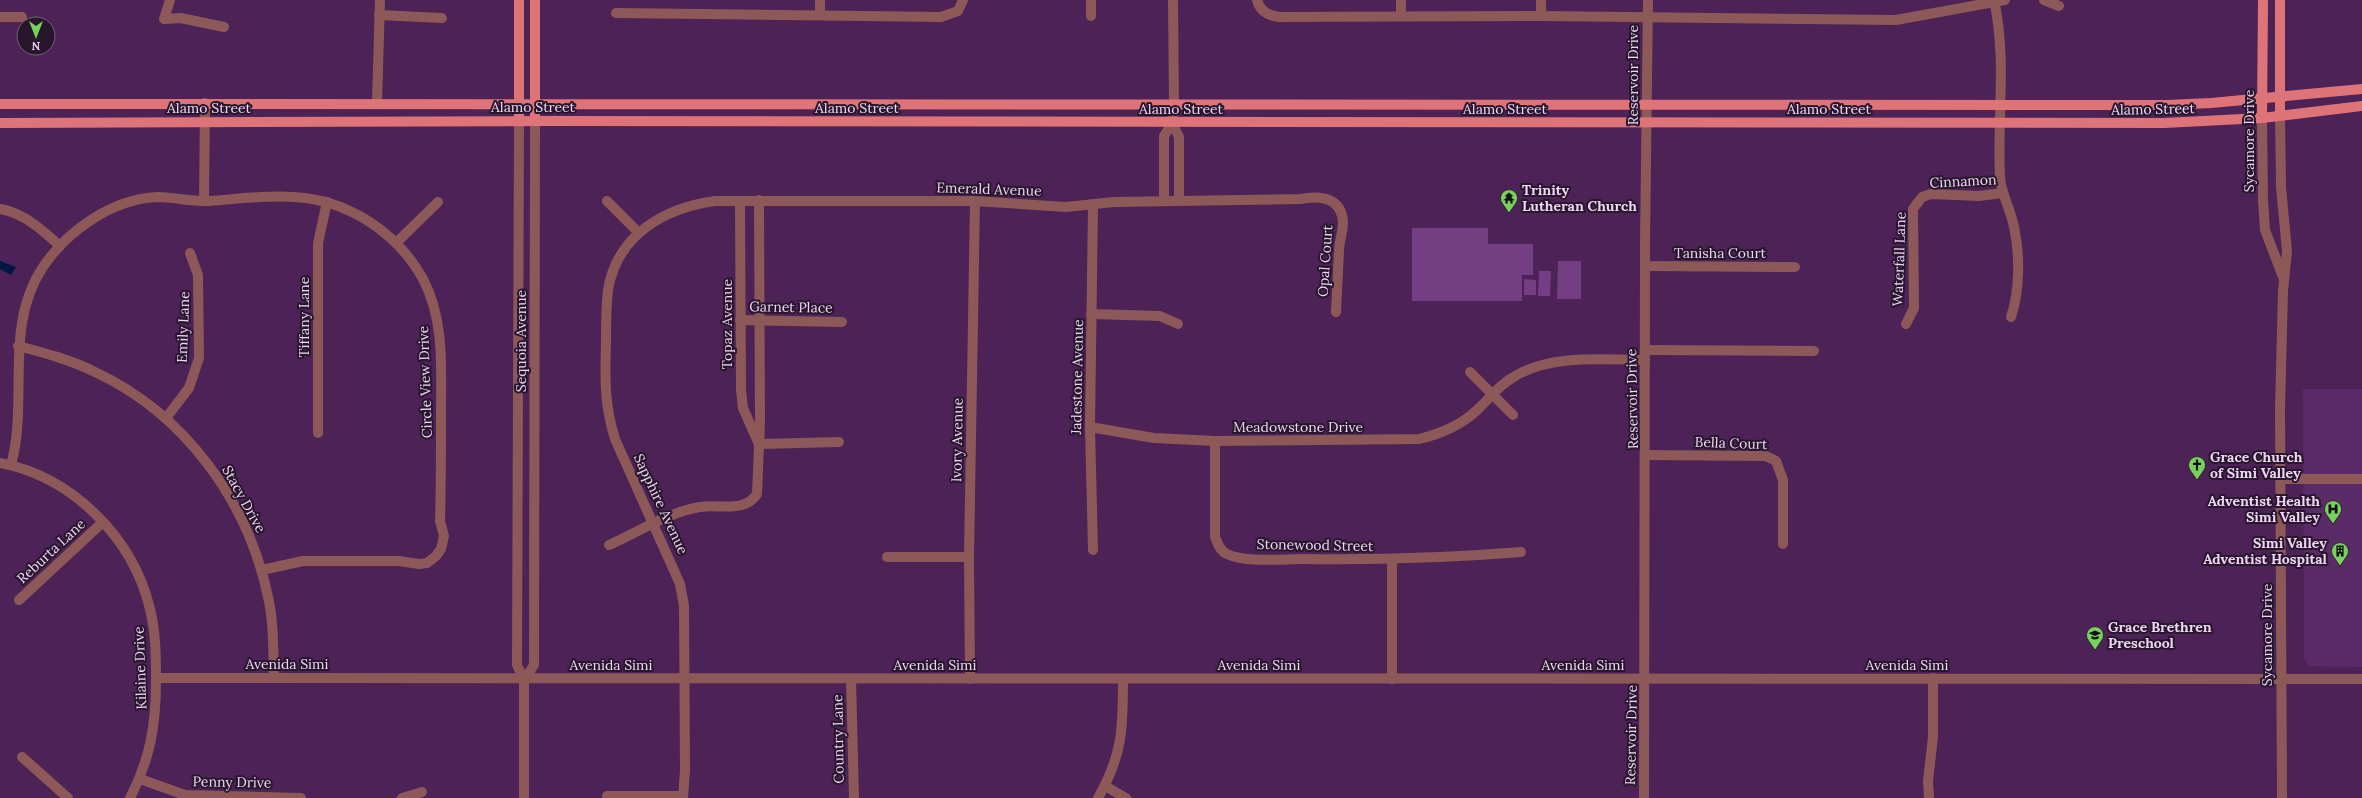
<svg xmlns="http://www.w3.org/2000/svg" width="2362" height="798" font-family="Lora,serif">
	<rect width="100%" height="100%" fill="#4c2257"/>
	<path fill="#5a2b66" d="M2303,389H2362V667L2309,666L2304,659Z"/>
	<g fill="#743e82">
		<path d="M1412,228H1488V244H1533V275H1522V301H1412Z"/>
		<path d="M1558,261H1581V299H1557Z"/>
		<path d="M1539,271H1551L1550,296H1538Z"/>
		<path d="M1524,279L1536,280V295H1524Z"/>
	</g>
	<path fill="#001644" d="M0,261L16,267L11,275L0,269Z"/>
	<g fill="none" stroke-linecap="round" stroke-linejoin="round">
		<g stroke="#8d5858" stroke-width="10">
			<path d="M170,0L164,19L181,18L224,27"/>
			<path d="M820,0V15"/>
			<path d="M1091,0V16"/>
			<path d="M1257,0C1260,12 1269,16 1280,17L1541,16L1896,20L2005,0"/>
			<path d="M1401,0V16"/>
			<path d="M1994,0C2007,59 1997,117 2000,177C2001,194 2011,210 2014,227C2020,255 2020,290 2011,317"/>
			<path d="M2044,0L2059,6"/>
			<path d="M616,13L941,17L958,11L963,0"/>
			<path d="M379,15L442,18"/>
			<path d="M1541,16V0"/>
			<path d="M0,17H22"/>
			<path d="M377,103L380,0"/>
			<path d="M2280,116L2281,187L2287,251L2283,291L2280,408L2282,798"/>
			<path d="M2262,118L2263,200L2265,230L2283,277"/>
			<path d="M519,121L517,665L524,680V798"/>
			<path d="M1172,123L1179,137V201"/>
			<path d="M204,201L205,103"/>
			<path d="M607,201L638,232"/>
			<path d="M740,201L741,390L743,408L758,442"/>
			<path d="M1164,201V136L1172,123L1174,104L1173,0"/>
			<path d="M0,209C24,213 42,230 60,246"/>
			<path d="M396,243L438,202"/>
			<path d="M1645,266L1795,267"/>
			<path d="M1091,314L1160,316L1178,324"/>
			<path d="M740,320L842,322"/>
			<path d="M1906,324L1914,308L1913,209L1922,197L1931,194L1979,196L2003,193"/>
			<path d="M18,346C45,353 71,360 95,372C185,414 248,501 268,597C274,623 273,651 274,678"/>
			<path d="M1645,350L1814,351"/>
			<path d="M1470,372L1513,415"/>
			<path d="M166,418L189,388L199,358L198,275L190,253"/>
			<path d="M1090,427L1154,438L1215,441L1419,439C1440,434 1460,426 1476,411C1490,398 1500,384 1517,375C1554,354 1604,360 1645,360"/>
			<path d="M318,433V243L327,202"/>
			<path d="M1215,441V537C1218,544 1220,551 1227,554C1245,563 1282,559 1302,559C1376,560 1448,558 1521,552"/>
			<path d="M759,444L839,442"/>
			<path d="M1646,455L1766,456L1776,461L1783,480V544"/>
			<path d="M0,463C73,477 133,538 150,609C156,633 156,657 156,682C156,724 150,760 130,798"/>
			<path d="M11,465C29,400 3,327 43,267C67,231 112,199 157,197C174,197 192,202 210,201C237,199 266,195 294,197C348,200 397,232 423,279C445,321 441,369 441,414C441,450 441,485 440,521L444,536L441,549L436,556L427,563L419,564L399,561H303L262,570"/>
			<path d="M2280,479H2362"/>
			<path d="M609,545C638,532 669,512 700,507C720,504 745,513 757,494L760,422L759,200"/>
			<path d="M1093,550L1090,427L1093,204"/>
			<path d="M887,557H969"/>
			<path d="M19,600L103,522"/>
			<path d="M156,678L2362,679"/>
			<path d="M851,679L854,798"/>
			<path d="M970,679L969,557L975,201"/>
			<path d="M1392,679V560"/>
			<path d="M524,680L534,665L535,121"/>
			<path d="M22,757L68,798"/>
			<path d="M140,779L185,795L301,798"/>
			<path d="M1105,786L1126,798"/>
			<path d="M607,796H683"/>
			<path d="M402,798L422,792"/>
			<path d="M683,798L685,770L684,606L680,584L615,439C604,404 605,377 606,342C606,325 606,307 608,290C617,235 664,208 715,201H975L1066,207L1114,202L1300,199C1320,195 1342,197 1343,223C1343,232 1339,242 1339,251C1338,271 1337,292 1336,312"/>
			<path d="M1098,798C1123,754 1123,728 1123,679"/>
			<path d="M1644,798L1645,243L1648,0"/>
			<path d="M1929,798L1928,781L1933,737V678"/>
		</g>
		<g stroke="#df7478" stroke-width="10">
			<path d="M2280,0V116"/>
			<path d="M0,104L2167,105L2211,103L2362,89"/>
			<path d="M2262,118L2263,0"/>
			<path d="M519,121V0"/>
			<path d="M535,121V0"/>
			<path d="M0,123L548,121L2164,123L2262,118L2362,106"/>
		</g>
	</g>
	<defs>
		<g id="temple-pin" transform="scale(0.9)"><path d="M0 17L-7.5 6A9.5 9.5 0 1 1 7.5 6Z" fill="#76d25a" stroke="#28162d"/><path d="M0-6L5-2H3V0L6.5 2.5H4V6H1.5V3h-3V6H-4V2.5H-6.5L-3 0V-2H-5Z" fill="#111"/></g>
		<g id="church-pin" transform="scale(0.9)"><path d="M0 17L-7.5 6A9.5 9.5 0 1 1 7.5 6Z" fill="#76d25a" stroke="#28162d"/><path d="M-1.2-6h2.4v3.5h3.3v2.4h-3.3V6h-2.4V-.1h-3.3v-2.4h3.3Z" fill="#111"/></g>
		<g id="hospital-pin" transform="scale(0.9)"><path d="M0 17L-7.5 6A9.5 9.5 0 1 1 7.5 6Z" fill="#76d25a" stroke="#28162d"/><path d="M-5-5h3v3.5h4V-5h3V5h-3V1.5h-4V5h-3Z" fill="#111"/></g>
		<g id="building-pin" transform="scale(0.9)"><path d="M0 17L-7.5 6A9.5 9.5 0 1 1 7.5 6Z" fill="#76d25a" stroke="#28162d"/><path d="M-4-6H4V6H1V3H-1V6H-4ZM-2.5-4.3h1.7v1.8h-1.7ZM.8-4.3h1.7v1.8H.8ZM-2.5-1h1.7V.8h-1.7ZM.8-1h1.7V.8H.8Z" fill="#111"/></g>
		<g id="school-pin" transform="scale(0.9)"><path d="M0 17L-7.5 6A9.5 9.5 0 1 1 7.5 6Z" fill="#76d25a" stroke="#28162d"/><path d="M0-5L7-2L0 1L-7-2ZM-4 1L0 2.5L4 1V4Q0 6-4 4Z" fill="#111"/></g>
	</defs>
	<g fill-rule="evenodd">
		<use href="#temple-pin" x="1509" y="198"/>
		<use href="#church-pin" x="2197" y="465"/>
		<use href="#hospital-pin" x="2333" y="509"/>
		<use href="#building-pin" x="2340" y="551"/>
		<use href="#school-pin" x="2095" y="635"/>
	</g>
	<g text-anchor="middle" stroke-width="4" stroke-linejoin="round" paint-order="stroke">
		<g font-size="14" fill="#efd6f6" stroke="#28162d">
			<text transform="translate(1633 75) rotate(-90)" y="5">Reservoir Drive</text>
			<text x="533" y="112">Alamo Street</text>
			<text x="209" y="113">Alamo Street</text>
			<text x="857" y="113">Alamo Street</text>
			<text x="1181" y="114">Alamo Street</text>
			<text x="1505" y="114">Alamo Street</text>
			<text x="1829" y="114">Alamo Street</text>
			<text transform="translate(2153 109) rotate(-1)" y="5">Alamo Street</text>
			<text transform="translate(2249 141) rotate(-90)" y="5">Sycamore Drive</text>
			<text transform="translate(1963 181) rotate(-3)" y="5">Cinnamon</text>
			<text transform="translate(989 189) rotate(2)" y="5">Emerald Avenue</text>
			<text x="1720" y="258">Tanisha Court</text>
			<text transform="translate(1899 259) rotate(-88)" y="5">Waterfall Lane</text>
			<text transform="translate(1325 261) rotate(-86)" y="5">Opal Court</text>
			<text transform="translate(791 307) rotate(1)" y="5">Garnet Place</text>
			<text transform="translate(304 317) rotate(-90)" y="5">Tiffany Lane</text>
			<text transform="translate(727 324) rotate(-90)" y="5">Topaz Avenue</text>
			<text transform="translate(183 327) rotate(-88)" y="5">Emily Lane</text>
			<text transform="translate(521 341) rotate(-90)" y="5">Sequoia Avenue</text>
			<text transform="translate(1077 377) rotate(-89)" y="5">Jadestone Avenue</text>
			<text transform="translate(425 382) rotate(-92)" y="5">Circle View Drive</text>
			<text transform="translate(1632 399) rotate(-91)" y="5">Reservoir Drive</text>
			<text x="1298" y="432">Meadowstone Drive</text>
			<text transform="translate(957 440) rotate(-89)" y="5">Ivory Avenue</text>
			<text transform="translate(1731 443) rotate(2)" y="5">Bella Court</text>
			<text transform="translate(244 499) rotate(61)" y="5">Stacy Drive</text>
			<text transform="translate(661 504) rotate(65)" y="5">Sapphire Avenue</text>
			<text transform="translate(1315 545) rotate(1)" y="5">Stonewood Street</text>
			<text transform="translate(51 551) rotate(-43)" y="5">Reburta Lane</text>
			<text transform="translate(2267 635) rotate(-90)" y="5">Sycamore Drive</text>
			<text x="287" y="669">Avenida Simi</text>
			<text x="611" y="670">Avenida Simi</text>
			<text x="935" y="670">Avenida Simi</text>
			<text x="1259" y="670">Avenida Simi</text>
			<text x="1583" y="670">Avenida Simi</text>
			<text x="1907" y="670">Avenida Simi</text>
			<text transform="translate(140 668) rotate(-92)" y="5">Kilaine Drive</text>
			<text transform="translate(1631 735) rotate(-89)" y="5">Reservoir Drive</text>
			<text transform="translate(838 739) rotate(-91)" y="5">Country Lane</text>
			<text transform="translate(232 782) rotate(1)" y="5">Penny Drive</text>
		</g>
		<g font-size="14" font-weight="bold" fill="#efd6f6" stroke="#28162d" text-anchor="start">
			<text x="1522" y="195">Trinity<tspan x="1522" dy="16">Lutheran Church</tspan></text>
			<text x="2210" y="462">Grace Church<tspan x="2210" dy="16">of Simi Valley</tspan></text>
			<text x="2320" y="506" text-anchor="end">Adventist Health<tspan x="2320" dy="16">Simi Valley</tspan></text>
			<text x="2327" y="548" text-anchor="end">Simi Valley<tspan x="2327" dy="16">Adventist Hospital</tspan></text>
			<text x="2108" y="632">Grace Brethren<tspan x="2108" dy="16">Preschool</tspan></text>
		</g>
	</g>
	<g transform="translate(36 36) rotate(180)"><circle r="19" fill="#28162d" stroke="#78637d"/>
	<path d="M0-3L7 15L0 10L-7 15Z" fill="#76d25a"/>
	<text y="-6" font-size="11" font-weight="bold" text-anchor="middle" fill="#efd6f6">N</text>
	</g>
</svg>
